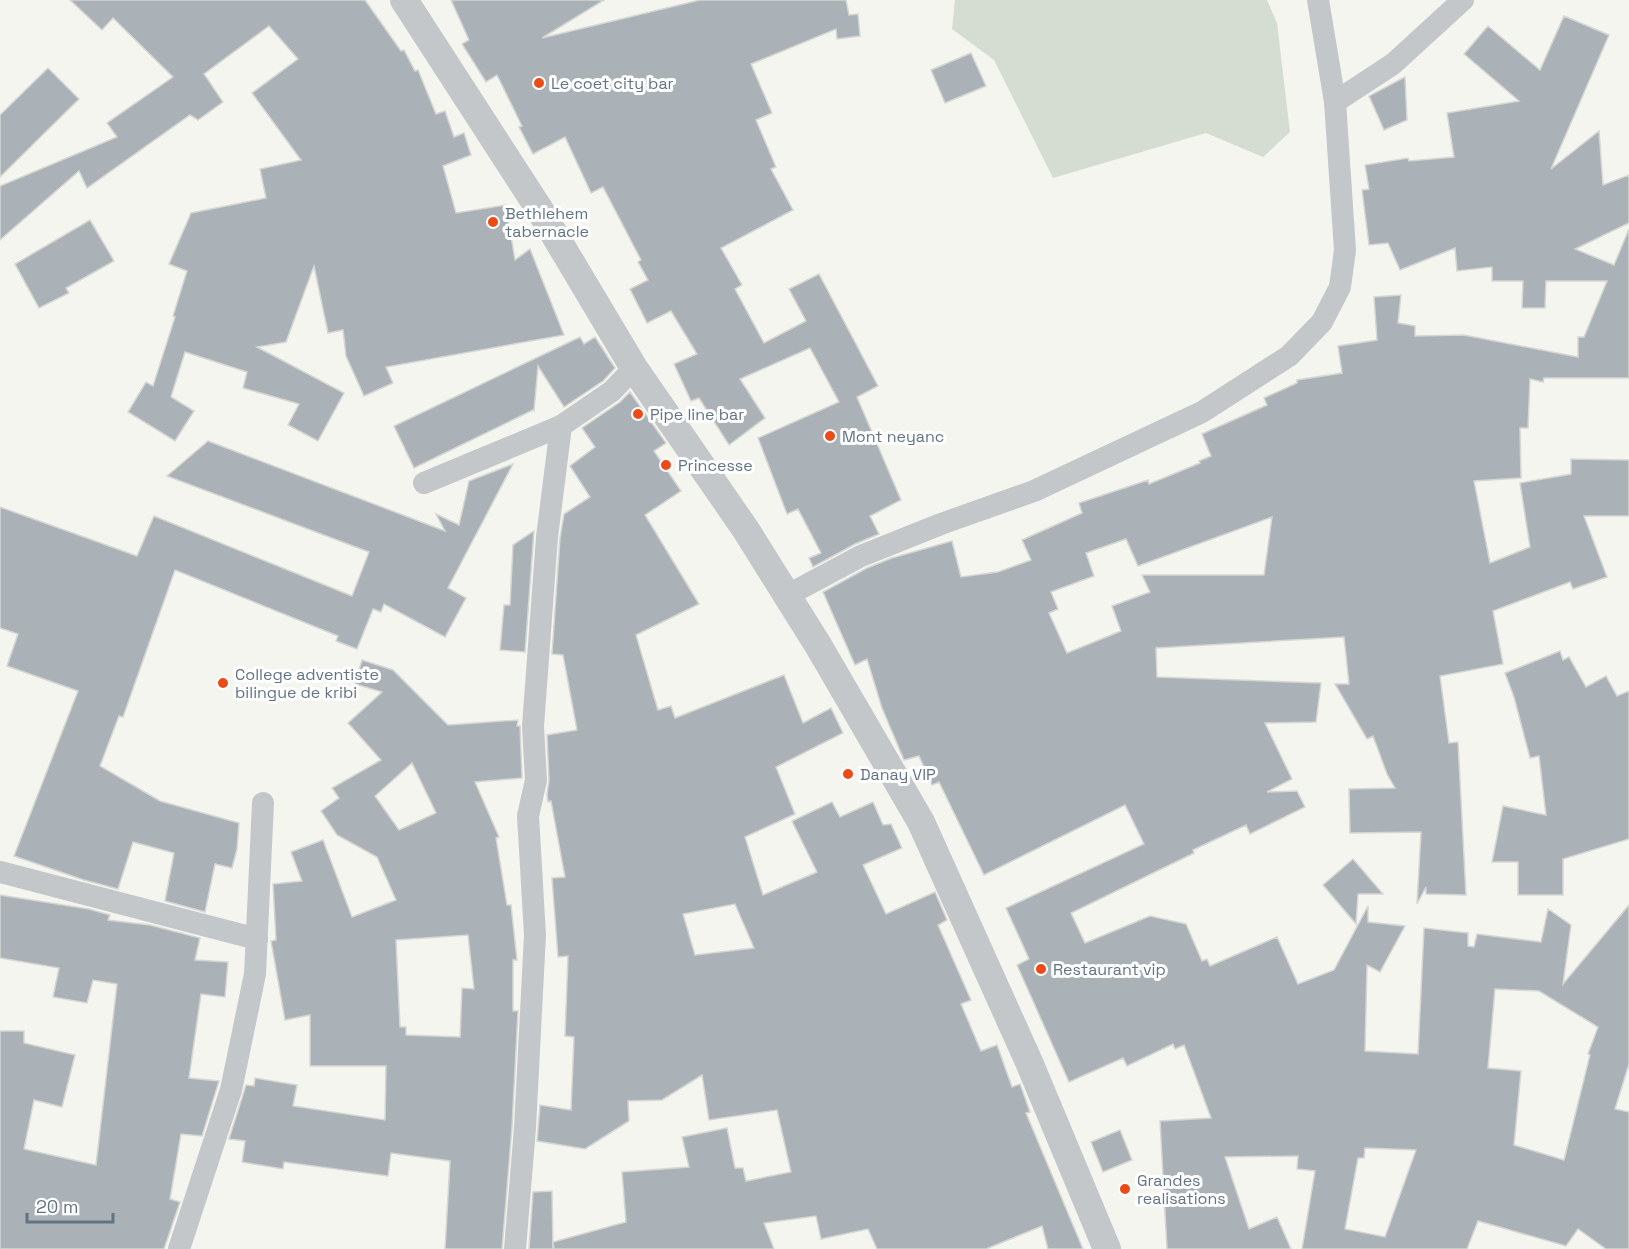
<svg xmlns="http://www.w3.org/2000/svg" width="1629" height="1249" font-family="'Space Grotesk',sans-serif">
	<rect width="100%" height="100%" fill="#f5f5f0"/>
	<path fill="#d5dcd1" d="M955,0H1267L1277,23L1290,132L1263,157L1206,133L1053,178L994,60L952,29Z"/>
	<g fill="#aab2b7" stroke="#d6d6d3" stroke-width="1.5" fill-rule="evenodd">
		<path d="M70,0H365L401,51L404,50L415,71L418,70L436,114L445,111L454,137L464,133L471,155L443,166L456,213L506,205L515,260L530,249L564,335L386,367L393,383L364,396L346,356L343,330L328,333L314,266L286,342L257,347L344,393L318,441L288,425L299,404L243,388L247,372L185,352L171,397L194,411L175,441L128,412L146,382L153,386L175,317L173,316L187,271L169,264L191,213L266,198L260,169L301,160L252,93L298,59L269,26L204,74L223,102L198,120L190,115L87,188L79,171L0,240V186L117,137L107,123L173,77L113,18L102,30Z"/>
		<path d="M451,0H604L542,38L700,0H846L849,15L858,14L860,36L837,39L836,29L751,64L772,113L756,120L776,167L771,169L793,210L721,248L742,285L735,289L764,343L806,321L789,289L819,274L878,386L857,397L901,500L870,516L879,534L855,544L813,567L809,558L821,553L798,509L787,514L758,438L839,402L810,348L740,379L765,418L729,445L699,398L691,401L674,364L697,354L671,311L647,323L630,289L648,280L638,262L641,260L603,187L591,193L565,137L533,154L519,127L522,126L497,75L486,82L462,44L469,40Z"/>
		<path d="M1564,16L1609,35L1551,169L1599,131L1603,185L1629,175V223L1575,249L1614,265L1629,229V378H1544L1543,382L1530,379L1528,428H1520L1521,478L1474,481L1490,563L1530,547L1520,483L1571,474V459L1629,460V516H1584L1607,577L1573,589L1570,582L1493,611L1503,664L1440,676L1449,743L1458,742L1466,895L1426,894V887L1417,904L1421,832L1350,833L1349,789L1395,788L1387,774L1373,736L1367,739L1335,684H1349L1344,637L1156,648L1157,677L1321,683L1316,722L1265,723L1292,779L1267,792L1297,791L1305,807L1250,834L1246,825L1193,850L1194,853L1071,913L1085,943L1150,916L1186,924L1202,961L1207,959L1210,966L1277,937L1298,984L1334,970L1368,906V922L1405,926L1380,972L1367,965L1365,1051L1418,1054L1424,928L1468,933V946L1474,947L1477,934L1541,942L1548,909L1571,925L1563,984L1629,905V1064L1615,1109L1629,1112V1249H1606L1578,1229L1566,1246L1478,1221L1467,1249H1302L1315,1171L1297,1169L1298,1156L1225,1157L1249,1229L1277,1217L1291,1249H1167L1160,1121L1211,1118L1184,1045L1175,1049L1173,1044L1127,1066L1123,1058L1069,1082L1017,965L1029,959L1006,908L1144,844L1125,805L984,875L939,782L932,785L919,756L904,760L882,708L867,659L855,665L823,592L867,568L892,558L952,541L961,577L998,572L1031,560L1022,540L1082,513L1079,503L1148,480L1149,484L1200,463L1199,461L1211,456L1202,434L1267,405L1264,398L1297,383V380L1342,373L1338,346L1377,340L1374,297L1401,295L1398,323L1415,326V336L1464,335L1578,357V337H1584L1607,281H1546L1545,308H1522L1523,281H1492V267L1457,271L1455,248L1400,270L1388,243L1369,245L1362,190L1369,189L1365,165L1408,158L1409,161L1454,157L1447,113L1519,101L1464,54L1488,26L1540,70ZM1272,517L1264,575H1142L1150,592L1112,606L1121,631L1067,653L1049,613L1058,609L1051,592L1094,576L1086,553L1126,539L1138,566ZM1495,989L1539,991L1598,1027L1588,1054L1590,1055L1564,1160L1514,1145L1521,1071L1488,1068ZM1365,1148L1416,1150L1385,1237L1345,1229L1358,1158H1364Z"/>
		<path d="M971,53L986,86L945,103L931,70Z"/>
		<path d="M48,68L79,99L0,177V115Z"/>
		<path d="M1405,77L1407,120L1384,130L1369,96Z"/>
		<path d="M90,220L114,261L66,288L69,293L39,308L15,264Z"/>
		<path d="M580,337L584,344L595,337L615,368L603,381L564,407L538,366L534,411L533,410L414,468L394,426Z"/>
		<path d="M630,392L666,443L654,451L681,491L645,515L699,604L636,635L658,710L671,706L675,718L784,675L803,723L831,708L843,733L776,767L795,814L745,837L763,895L817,872L792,821L832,802L840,817L873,802L883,825L891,824L902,848L863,865L886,914L935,892L947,920L938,925L971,1000L961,1004L981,1051L997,1045L1012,1087L1020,1084L1030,1112L1026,1113L1083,1249H1048L1042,1226L986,1249H877L868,1229L821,1239L816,1216L764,1223L774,1249H554L553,1242L626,1222L622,1172L689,1167L682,1137L727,1128L735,1168H743L746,1181L791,1172L777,1110L709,1120L702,1075L662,1100L628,1101L629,1121L585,1149L537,1141L540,1105L571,1110L574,1037L565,1036L568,956L558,957L552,878L565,877L551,801L548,802L547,795L549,780L547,735L577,730L563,655L552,654L560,538L564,514L590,497L570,466L595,447L582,428L620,402ZM735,904L754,948L695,955L683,914Z"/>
		<path d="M208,441L445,531L436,514L459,525L469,481L513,464L448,588L466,598L445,637L384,604L381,612L373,609L357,649L336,641L338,636L175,570L123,717L119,716L100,766L160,801L239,823L237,849L232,868L215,864L205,912L165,901L174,853L133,842L118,889L84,880L14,856L78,691L7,666L18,634L0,628V507L137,556L154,516L352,596L369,552L167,476Z"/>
		<path d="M534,531L525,652L500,650L504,605H510L513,545Z"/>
		<path d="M1560,651L1563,660L1569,657L1586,687L1606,676L1617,696L1629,691V839L1563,859V895H1518V862H1492L1503,806L1546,815L1539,756L1530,758L1514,697L1505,673Z"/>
		<path d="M362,660L393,670L448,725L518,720L517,726H520L522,778L475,782L499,837L496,838L507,905H511L517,960H513V1011H518L512,1127L502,1249H445L450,1161L391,1153L388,1176L284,1162L283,1169L242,1162L245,1141L229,1139L246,1085L254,1086L255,1078L297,1085L293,1106L385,1120L386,1066H310V1015L285,1020L271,941L276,940L273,884L302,881L291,852L323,840L352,917L396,900L377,857L337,835L321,811L339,798L332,788L381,760L348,723L382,692L355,684ZM412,763L436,813L399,830L375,796ZM468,935L474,989L462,988L460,1037L406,1035V1027H400L396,940Z"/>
		<path d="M1353,859L1383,894H1358L1356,924L1323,885Z"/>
		<path d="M0,895L89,909L110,915L108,920L150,925L200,938L195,960L228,962L225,997L201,994L189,1078L219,1081L202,1136L181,1134L170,1199L180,1202L164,1249H0V1031H24V1043L75,1055L62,1107L34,1100L24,1149L96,1165L117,984L93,980L87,1003L53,997L59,968L0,958Z"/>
		<path d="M1120,1130L1132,1160L1103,1172L1091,1142Z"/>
		<path d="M552,1191L553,1249H529L533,1192Z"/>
	</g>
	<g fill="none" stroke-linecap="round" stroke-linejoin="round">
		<g stroke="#c4c7ca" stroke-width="22">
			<path d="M1335,102L1393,64L1463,0"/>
			<path d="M424,483L561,426"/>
			<path d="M786,596L861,556L941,524L1034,491L1202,412L1289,356L1322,322L1340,287L1345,250L1335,102L1318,0"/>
			<path d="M0,872L257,939"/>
			<path d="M179,1249L231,1090L255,974L263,803"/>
			<path d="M515,1249L525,1128L535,935L528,816L536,780L533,726L547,537L561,426L612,391L634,368"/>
		</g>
		<path stroke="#c4c7ca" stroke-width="28" d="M404,0L538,207L634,368L746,530L818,645L921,822L1029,1062L1107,1249"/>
	</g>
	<g fill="#ec4b18" stroke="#fff" stroke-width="2">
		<circle cx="539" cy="83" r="6"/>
		<circle cx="493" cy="222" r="6"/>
		<circle cx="638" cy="414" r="6"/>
		<circle cx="830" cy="436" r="6"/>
		<circle cx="666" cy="465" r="6"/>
		<circle cx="223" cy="683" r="6"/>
		<circle cx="848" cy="774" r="6"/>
		<circle cx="1041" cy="969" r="6"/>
		<circle cx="1125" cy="1189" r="6"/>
	</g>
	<g text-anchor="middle" stroke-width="6" stroke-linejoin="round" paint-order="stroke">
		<g font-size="16" fill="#627483" stroke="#fff" text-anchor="start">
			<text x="551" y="89">Le coet city bar</text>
			<text x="505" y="219">Bethlehem<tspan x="505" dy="18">tabernacle</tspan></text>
			<text x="650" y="420">Pipe line bar</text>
			<text x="842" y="442">Mont neyanc</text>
			<text x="678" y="471">Princesse</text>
			<text x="235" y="680">College adventiste<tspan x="235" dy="18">bilingue de kribi</tspan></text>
			<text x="860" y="780">Danay VIP</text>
			<text x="1053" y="975">Restaurant vip</text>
			<text x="1137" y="1186">Grandes<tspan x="1137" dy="18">realisations</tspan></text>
		</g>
	</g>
	<path d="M27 1213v9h86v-9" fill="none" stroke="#627483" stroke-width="3"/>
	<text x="36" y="1213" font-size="18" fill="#627483" stroke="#ffffff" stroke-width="4.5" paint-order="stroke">20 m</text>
</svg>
